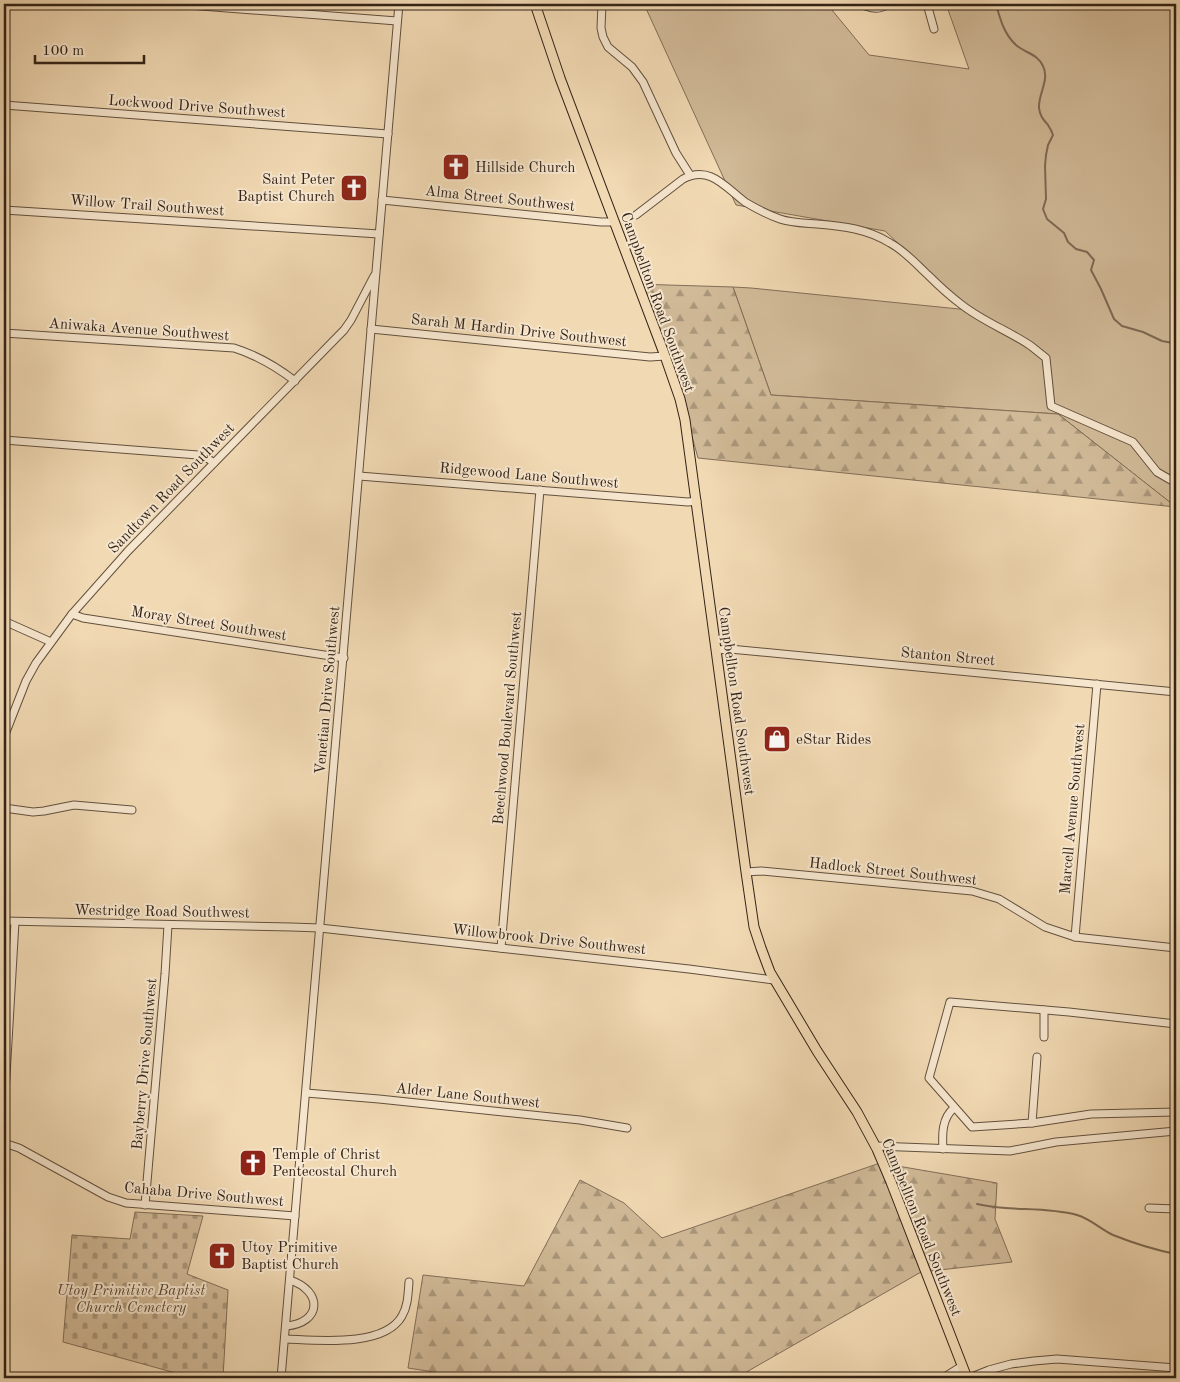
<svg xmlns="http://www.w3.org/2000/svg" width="1180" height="1382" font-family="'Old Standard TT',serif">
	<defs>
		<pattern id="forest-firs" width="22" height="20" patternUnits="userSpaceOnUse" patternTransform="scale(1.25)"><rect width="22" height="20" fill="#d1ba98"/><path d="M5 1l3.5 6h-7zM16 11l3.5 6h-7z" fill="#aa977b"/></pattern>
		<pattern id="cemetery-stones" width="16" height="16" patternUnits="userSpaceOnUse" patternTransform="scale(1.25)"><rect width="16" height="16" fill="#d1ba98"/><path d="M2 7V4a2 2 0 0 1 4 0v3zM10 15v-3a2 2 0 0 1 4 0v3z" fill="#aa977b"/></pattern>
	</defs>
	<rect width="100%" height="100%" fill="#f1d9b3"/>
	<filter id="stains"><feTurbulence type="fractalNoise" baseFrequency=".004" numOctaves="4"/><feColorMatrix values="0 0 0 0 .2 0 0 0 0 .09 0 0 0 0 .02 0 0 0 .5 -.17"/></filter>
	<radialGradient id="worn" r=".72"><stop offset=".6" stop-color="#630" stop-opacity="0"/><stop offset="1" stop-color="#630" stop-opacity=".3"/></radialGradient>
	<path fill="#d1ba98" stroke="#826e58" d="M644,4H827L869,55L969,69L946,4H1176V507L1058,414L771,395L733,287L751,288L969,310L885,231L736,205Z"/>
	<g fill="url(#forest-firs)" stroke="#826e58">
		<path d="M636,284L733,287L771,395L1058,414L1176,507L698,458L683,404Z"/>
		<path d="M880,1163L997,1183L995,1219L1012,1262L921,1272L736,1378H473L408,1368L423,1275L524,1286L580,1180L624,1203L662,1238Z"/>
	</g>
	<path fill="url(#cemetery-stones)" stroke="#826e58" d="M135,1212L203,1216L187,1274L228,1290L223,1378H194L63,1342L72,1235L130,1239Z"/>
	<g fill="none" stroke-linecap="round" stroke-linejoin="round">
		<g stroke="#7e6b55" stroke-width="2">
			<path d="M996,4C1000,19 1004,34 1016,45C1025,53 1038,54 1043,66C1050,80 1038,94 1039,108C1040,116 1043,119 1048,125C1050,128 1052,132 1053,135L1048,145L1046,155L1045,166L1046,199L1043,209L1047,219L1064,233L1068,242L1076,249L1087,252L1094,260L1091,270L1101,289L1114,319L1122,326L1143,332L1162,341L1173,343L1176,342"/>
			<path d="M977,1204C1010,1212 1044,1206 1077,1215C1091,1219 1100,1229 1113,1235C1133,1243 1155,1250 1176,1254"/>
		</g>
		<g stroke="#62503e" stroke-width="9">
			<g id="minor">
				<path d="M175,4L397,21"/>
				<path d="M602,4L601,28L603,37L608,47L632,67L643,82L676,153L690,175"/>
				<path d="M860,4C870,8 879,11 888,4"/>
				<path d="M927,4L934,29"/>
				<path d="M4,105L388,134"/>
				<path d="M382,200L601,222H614"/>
				<path d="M4,210L379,234"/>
				<path d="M636,215L683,179C710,165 725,187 745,202C755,208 769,215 780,219C791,223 805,223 817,224C843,226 868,229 890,243C905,251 916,264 928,275C939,286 950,296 962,305C984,322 1009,331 1031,346C1036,350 1041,354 1046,358L1051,406L1133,442L1157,472L1176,483"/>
				<path d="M371,329L650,357L665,356"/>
				<path d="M4,333L234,348C256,355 277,367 295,381"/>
				<path d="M4,440L198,455L207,458L214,463"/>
				<path d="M359,476L688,502L697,501"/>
				<path d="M72,614L83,618L344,658"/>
				<path d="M4,621L51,642"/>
				<path d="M717,650L730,649L1176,692"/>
				<path d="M4,737L26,681L36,663L72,614L128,551L344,330L351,320L374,276"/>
				<path d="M4,808L33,812L44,811L74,805L132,810"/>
				<path d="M746,872L761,871L972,891L999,899L1045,927L1075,937L1176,948"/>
				<path d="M4,921L291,927L320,928L689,969L774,980"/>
				<path d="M1075,937L1097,684"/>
				<path d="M501,948L540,490"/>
				<path d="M1176,1024L1069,1012L950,1002L929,1078L972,1127L1032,1123L1091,1114L1176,1112"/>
				<path d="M1044,1037V1010"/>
				<path d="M306,1093L379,1099L580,1120L627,1128"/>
				<path d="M4,1110L15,922"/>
				<path d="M1032,1123L1037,1057"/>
				<path d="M4,1143L19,1148L108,1197L126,1203L295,1216"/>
				<path d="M875,1146L1010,1151L1056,1142L1176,1131"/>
				<path d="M943,1149C942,1134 942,1118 954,1108"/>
				<path d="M145,1205L165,974L168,925"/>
				<path d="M1149,1208L1176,1209"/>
				<path d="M286,1326C322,1323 323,1291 290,1280"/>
				<path d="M285,1339C316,1340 384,1348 402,1316C408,1306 408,1294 409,1282"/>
				<path d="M281,1378L399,4"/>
				<path d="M943,1378L962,1366"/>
				<path d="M969,1378L989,1370L1011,1364L1034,1361L1057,1359L1176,1368"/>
			</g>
		</g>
		<g stroke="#332317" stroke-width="11">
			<path id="major" d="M535,4L560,78L665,356L680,399L685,420L746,872L754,927L761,948L770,972L817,1051L857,1112L877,1149L891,1182L967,1378"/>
		</g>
		<use href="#minor" stroke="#f6e6ce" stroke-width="7"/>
		<use href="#major" stroke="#f1d9b3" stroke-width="9"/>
	</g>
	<defs>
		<g id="church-square" transform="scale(1.4375)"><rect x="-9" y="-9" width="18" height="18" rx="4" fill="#8f2418" stroke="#f6e6ce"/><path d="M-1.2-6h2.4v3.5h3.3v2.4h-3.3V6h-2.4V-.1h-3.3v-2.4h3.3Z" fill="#fff"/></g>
		<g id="shop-square" transform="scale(1.4375)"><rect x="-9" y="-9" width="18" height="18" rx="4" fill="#8f2418" stroke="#f6e6ce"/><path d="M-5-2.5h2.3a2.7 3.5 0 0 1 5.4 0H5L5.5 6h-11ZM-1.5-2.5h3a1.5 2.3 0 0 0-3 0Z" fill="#fff"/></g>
	</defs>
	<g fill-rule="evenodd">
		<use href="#church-square" x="456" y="167"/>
		<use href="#church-square" x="354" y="188"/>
		<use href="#shop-square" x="777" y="739"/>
		<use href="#church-square" x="253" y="1163"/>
		<use href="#church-square" x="222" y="1256"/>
	</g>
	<g text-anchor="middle" stroke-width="4" stroke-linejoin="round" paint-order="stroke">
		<g font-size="15" fill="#332317" stroke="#f6e6ce">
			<text transform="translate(197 106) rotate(4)" y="5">Lockwood Drive Southwest</text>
			<text transform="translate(500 198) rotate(6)" y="5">Alma Street Southwest</text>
			<text transform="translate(147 205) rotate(4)" y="5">Willow Trail Southwest</text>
			<text transform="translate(658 302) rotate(70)" y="5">Campbellton Road Southwest</text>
			<text transform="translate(139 329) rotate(4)" y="5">Aniwaka Avenue Southwest</text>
			<text transform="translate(519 330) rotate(6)" y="5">Sarah M Hardin Drive Southwest</text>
			<text transform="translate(529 475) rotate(5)" y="5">Ridgewood Lane Southwest</text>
			<text transform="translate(171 488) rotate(-46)" y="5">Sandtown Road Southwest</text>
			<text transform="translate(209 623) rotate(9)" y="5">Moray Street Southwest</text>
			<text transform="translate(948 656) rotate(5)" y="5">Stanton Street</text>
			<text transform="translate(327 690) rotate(-85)" y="5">Venetian Drive Southwest</text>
			<text transform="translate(737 701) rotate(82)" y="5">Campbellton Road Southwest</text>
			<text transform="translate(507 718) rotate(-85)" y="5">Beechwood Boulevard Southwest</text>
			<text transform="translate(1072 809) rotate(-85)" y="5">Marcell Avenue Southwest</text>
			<text transform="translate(893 871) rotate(6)" y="5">Hadlock Street Southwest</text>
			<text transform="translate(162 911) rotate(1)" y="5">Westridge Road Southwest</text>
			<text transform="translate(549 939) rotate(6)" y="5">Willowbrook Drive Southwest</text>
			<text transform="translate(144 1064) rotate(-85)" y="5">Bayberry Drive Southwest</text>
			<text transform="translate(468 1095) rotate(6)" y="5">Alder Lane Southwest</text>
			<text transform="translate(204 1194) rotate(5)" y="5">Cahaba Drive Southwest</text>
			<text transform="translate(922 1227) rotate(68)" y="5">Campbellton Road Southwest</text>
		</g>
		<g font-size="15" fill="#332317" stroke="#f6e6ce" text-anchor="start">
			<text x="475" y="172">Hillside Church</text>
			<text x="335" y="184" text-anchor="end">Saint Peter<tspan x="335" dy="17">Baptist Church</tspan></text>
			<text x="796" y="744">eStar Rides</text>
			<text x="272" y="1159">Temple of Christ<tspan x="272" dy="17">Pentecostal Church</tspan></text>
			<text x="241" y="1252">Utoy Primitive<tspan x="241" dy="17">Baptist Church</tspan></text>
		</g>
		<g font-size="15" font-style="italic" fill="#5a4937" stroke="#f6e6ce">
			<text x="131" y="1295">Utoy Primitive Baptist<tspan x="131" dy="17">Church Cemetery</tspan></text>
		</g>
	</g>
	<rect width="1180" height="1382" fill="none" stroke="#f1d9b3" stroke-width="20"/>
	<rect x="5" y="5" width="1170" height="1372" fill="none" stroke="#332317" stroke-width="2.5"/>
	<rect x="10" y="10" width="1160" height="1362" fill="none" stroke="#332317"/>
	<path d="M35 55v8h109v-8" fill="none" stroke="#332317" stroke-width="2.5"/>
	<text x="42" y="55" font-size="15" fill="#332317" stroke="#f6e6ce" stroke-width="4" paint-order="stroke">100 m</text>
	<rect width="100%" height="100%" filter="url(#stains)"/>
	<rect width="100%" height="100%" fill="url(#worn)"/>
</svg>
